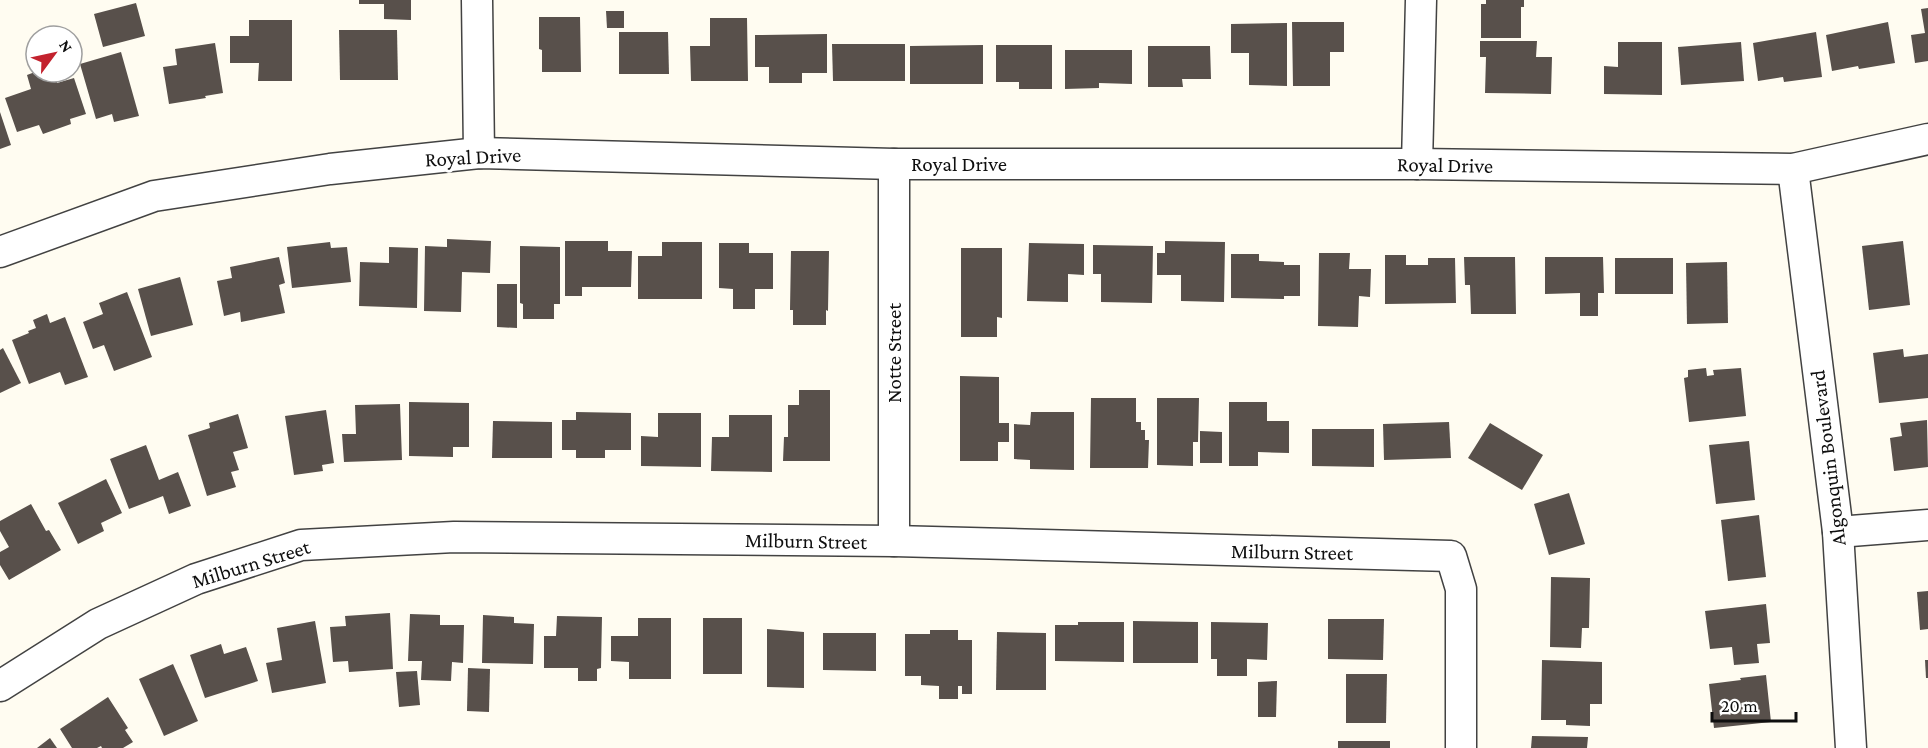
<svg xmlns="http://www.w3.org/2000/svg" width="1928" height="748" font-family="'Crimson Pro',serif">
	<rect width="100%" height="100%" fill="#fffcf1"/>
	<g fill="#58504b">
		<path d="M359,0H411V20L384,19V4H359Z"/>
		<path d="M1486,0H1524V7H1521V38H1481V4H1486Z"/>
		<path d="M136,3L145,36L103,47L94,14Z"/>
		<path d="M1928,8V61L1915,63L1911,35L1925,33L1921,9Z"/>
		<path d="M606,11H624V28H607Z"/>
		<path d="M539,17H580L581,72H542V50L539,49Z"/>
		<path d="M710,18H747L748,81H691L690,46H710Z"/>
		<path d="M249,20H292V81H258L259,63H230V36H249Z"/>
		<path d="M1292,22H1344V52H1330V86H1293Z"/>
		<path d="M1888,22L1895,63L1859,69L1858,66L1832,71L1826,35Z"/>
		<path d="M1287,23V86L1249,85V53H1231V24Z"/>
		<path d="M339,30H397L398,80H340Z"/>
		<path d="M619,32H668L669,74H619Z"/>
		<path d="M1816,32L1822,77L1784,82L1783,77L1758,81L1753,43Z"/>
		<path d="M827,34V73H802V83H769V67H755V35Z"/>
		<path d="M1480,41H1537L1536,57H1552L1551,94L1485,93L1486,57H1480Z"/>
		<path d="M1618,42H1662V95L1604,94V66L1618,67Z"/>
		<path d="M1741,42L1744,81L1681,85L1678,47Z"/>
		<path d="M215,43L223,93L205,96L206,98L169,104L163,67L177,65L175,49Z"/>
		<path d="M832,44H905V81H833Z"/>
		<path d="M983,45V84H910V46Z"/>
		<path d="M996,45H1052V89H1019V82H996Z"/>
		<path d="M1148,46H1210L1211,79H1182L1183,87H1148Z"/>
		<path d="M1065,50H1132V84L1099,83V88L1065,89Z"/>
		<path d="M121,52L139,116L114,122L112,114L96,119L80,64Z"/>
		<path d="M35,72H49L52,82L57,81V83L74,78L86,114L70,119L71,124L43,134L39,125L17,132L5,98L31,89L27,75Z"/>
		<path d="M0,112L11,145L0,149Z"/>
		<path d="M447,239L491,241L490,273L462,272L461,312L424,311L425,246L447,247Z"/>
		<path d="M565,241H608V251H632L631,287H582V296H565Z"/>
		<path d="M1165,241L1225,242L1224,302L1181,301V275H1157V253H1165Z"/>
		<path d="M1903,241L1910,305L1869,310L1862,246Z"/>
		<path d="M330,242L331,248L347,247L351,282L292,288L287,247Z"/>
		<path d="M662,242H702V299H638V256H662Z"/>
		<path d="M719,243H749V253H773V289H755V309H733V289L719,288Z"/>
		<path d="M1029,243L1084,244V275L1068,274V302L1027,301Z"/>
		<path d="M1093,245L1153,246L1152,303L1101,302V274H1093Z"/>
		<path d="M520,246L560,247V304H554V319H523V304L520,303Z"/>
		<path d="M389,247L418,248L417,308L359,306L360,262L389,263Z"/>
		<path d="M961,248H1002V318L997,317V337H961Z"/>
		<path d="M791,251H829L828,311L826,310V325H793V310H790Z"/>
		<path d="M1319,253H1350L1349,269H1371L1370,297L1359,296L1358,327L1318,326Z"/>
		<path d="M1231,254H1259V261L1284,262V265H1300V296H1284V299L1231,298Z"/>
		<path d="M1385,255H1406V265H1428V258H1455L1456,303L1385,304Z"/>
		<path d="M279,257L285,283L279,285L285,313L241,322L240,312L224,316L217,281L232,278L230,267Z"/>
		<path d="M1464,257H1515L1516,314H1471L1470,285H1465Z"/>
		<path d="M1545,257H1603L1604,293H1598V316H1580V293L1545,294Z"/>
		<rect x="1615" y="258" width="58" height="36"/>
		<path d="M1727,262L1728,323L1687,324L1686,263Z"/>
		<path d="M180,277L193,325L151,336L138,289Z"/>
		<path d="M497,284H517V328L497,327Z"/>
		<path d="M127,292L152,357L114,371L104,345L93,349L83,322L103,314L99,303Z"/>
		<path d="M47,314L50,323L65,317L88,377L65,385L60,372L29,384L12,340L29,333L28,331L36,328L33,320Z"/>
		<path d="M3,348L21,383L0,393V350Z"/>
		<path d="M1903,349L1904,357L1928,354V398L1879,403L1873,353Z"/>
		<path d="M1706,368L1707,376L1714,375L1713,370L1741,368L1746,416L1689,422L1684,378L1688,377V370Z"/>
		<path d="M960,376L999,377V423H1009V442H998V461H960Z"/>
		<path d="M799,390H830V461H783L784,437H788V405H799Z"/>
		<path d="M1091,398H1136V422H1141V430H1145V440H1149L1148,468H1090Z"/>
		<path d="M1157,398H1199L1198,442H1193V466L1157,465Z"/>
		<path d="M409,402L469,403V447H453V457L409,456Z"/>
		<path d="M1229,402H1267V421H1289V453L1258,452V466H1229Z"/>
		<path d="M400,404L402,460L344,462L342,434H356L355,405Z"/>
		<path d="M326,410L334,463L322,465L323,471L294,475L285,416Z"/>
		<path d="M576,412L631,413V450H605V458H576V450H562V420H576Z"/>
		<path d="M1031,412H1074V470L1030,469V460L1014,459V424L1030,425Z"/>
		<path d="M658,413H701V467L641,466V436L658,437Z"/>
		<path d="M238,414L248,448L233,452L239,470L231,472L236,487L207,496L188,435L210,428L209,423Z"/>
		<path d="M729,415H772V472L711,471L712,437H729Z"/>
		<path d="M1927,420L1928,467L1894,471L1890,438L1902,436L1900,423Z"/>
		<path d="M493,421L552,422V458H492Z"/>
		<path d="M1449,422L1451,458L1384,460L1383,424Z"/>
		<path d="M1490,423L1543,455L1522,490L1468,458Z"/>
		<path d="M1312,429H1374V467L1312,466Z"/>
		<path d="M1200,431L1222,432V463H1200Z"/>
		<path d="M1749,441L1755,500L1716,504L1709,445Z"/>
		<path d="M146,445L159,480L178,472L191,506L169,514L163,496L129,509L110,459Z"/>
		<path d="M106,479L122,513L101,523L104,531L78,544L58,503Z"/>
		<path d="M1569,493L1585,544L1549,555L1534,504Z"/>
		<path d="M31,504L46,531L49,530L61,550L9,580L0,565V552L9,547L0,531V521Z"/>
		<path d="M1759,515L1766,577L1728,581L1721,520Z"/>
		<path d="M1551,577L1590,578L1589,628H1582L1581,648L1550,647Z"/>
		<path d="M1928,591V629L1920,630L1917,592Z"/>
		<path d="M1766,604L1770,643L1757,644L1759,663L1734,665L1732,647L1710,649L1705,611Z"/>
		<path d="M390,613L393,669L349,672L348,661L333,662L330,627L346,626L345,616Z"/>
		<path d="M410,614L440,615V625H464L463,663L452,662L451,681L421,680L422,661H408Z"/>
		<path d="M483,615L514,617V623L534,624L533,664L482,663Z"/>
		<path d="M557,616L602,617L601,668L597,669V681H578V668H544V636H556Z"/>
		<path d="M638,618H671V679H629V662L611,661V636H638Z"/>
		<rect x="703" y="618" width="39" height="56"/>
		<path d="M1328,619H1384L1383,660L1328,659Z"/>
		<path d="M315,621L326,683L272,693L266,663L282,660L277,628Z"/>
		<path d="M1133,621L1198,622V663H1133Z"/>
		<path d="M1078,622H1124V662L1055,661V625H1078Z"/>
		<path d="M1211,622L1268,623L1267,660L1247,659V676H1217V659H1211Z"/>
		<path d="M767,629L804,632V688L767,687Z"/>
		<path d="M930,630H958V640H972V694H962V686H958V699H939V686L921,685V676H905V634H930Z"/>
		<path d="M997,632L1046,633V690H996Z"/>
		<path d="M823,633H876V671L823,670Z"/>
		<path d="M221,644L224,654L246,647L258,681L205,698L190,655Z"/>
		<path d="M1542,660L1602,662V704H1590V726L1566,725V720H1541Z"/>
		<path d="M1925,660H1928V678H1926Z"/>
		<path d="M173,664L198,721L164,736L139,679Z"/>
		<path d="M468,668L490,669L489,712L467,711Z"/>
		<path d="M417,671L420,705L399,707L396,672Z"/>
		<path d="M1346,674H1387L1386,723H1346Z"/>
		<path d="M1766,675L1771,722L1714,728L1709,684L1741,680L1740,678Z"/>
		<path d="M1277,681L1276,717H1258V682Z"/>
		<path d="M108,697L128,728L125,730L133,742L123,748H102L101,746L97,748H72L60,729Z"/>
		<path d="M1532,736L1588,737L1587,748H1531Z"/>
		<path d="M50,738L57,748H37Z"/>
		<rect x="1338" y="741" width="52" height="7"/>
	</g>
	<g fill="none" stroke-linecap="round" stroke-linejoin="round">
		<g stroke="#424242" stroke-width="33">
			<g id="minor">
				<path d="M477,0L479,153"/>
				<path d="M894,164V541"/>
				<path d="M1417,164L1421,0"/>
				<path d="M1793,169L1838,532L1851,748"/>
				<path d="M0,252L154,196L330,169L479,153L894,164H1417L1793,169L1928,139"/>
				<path d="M1838,532L1928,525"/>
				<path d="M0,686L98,624L196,579L301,545L454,537L894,541L1451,556L1461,589V748"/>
			</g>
		</g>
		<use href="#minor" stroke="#fff" stroke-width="30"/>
	</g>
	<g text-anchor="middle" stroke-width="6" stroke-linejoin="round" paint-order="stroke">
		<g font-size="21" fill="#0f0f0f" stroke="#fff">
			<text transform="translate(473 157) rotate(-3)" y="7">Royal Drive</text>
			<text x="959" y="171">Royal Drive</text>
			<text transform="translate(1445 165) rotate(1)" y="7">Royal Drive</text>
			<text transform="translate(894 353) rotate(-90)" y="7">Notte Street</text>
			<text transform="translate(1828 458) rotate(-97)" y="7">Algonquin Boulevard</text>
			<text transform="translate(806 541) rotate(1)" y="7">Milburn Street</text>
			<text transform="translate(1292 552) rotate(1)" y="7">Milburn Street</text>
			<text transform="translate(251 564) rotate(-17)" y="7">Milburn Street</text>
		</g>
	</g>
	<g transform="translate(54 54) rotate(57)"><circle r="28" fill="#ffffff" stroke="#9f9f9f" stroke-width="1.5"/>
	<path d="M0-4.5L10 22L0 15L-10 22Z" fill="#c3222e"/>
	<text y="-9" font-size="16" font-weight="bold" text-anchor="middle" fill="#0f0f0f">N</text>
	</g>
	<path d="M1712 712v9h84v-9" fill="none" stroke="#0f0f0f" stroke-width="3"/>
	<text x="1721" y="712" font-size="18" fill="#0f0f0f" stroke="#ffffff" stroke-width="4.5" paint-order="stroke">20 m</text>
</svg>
